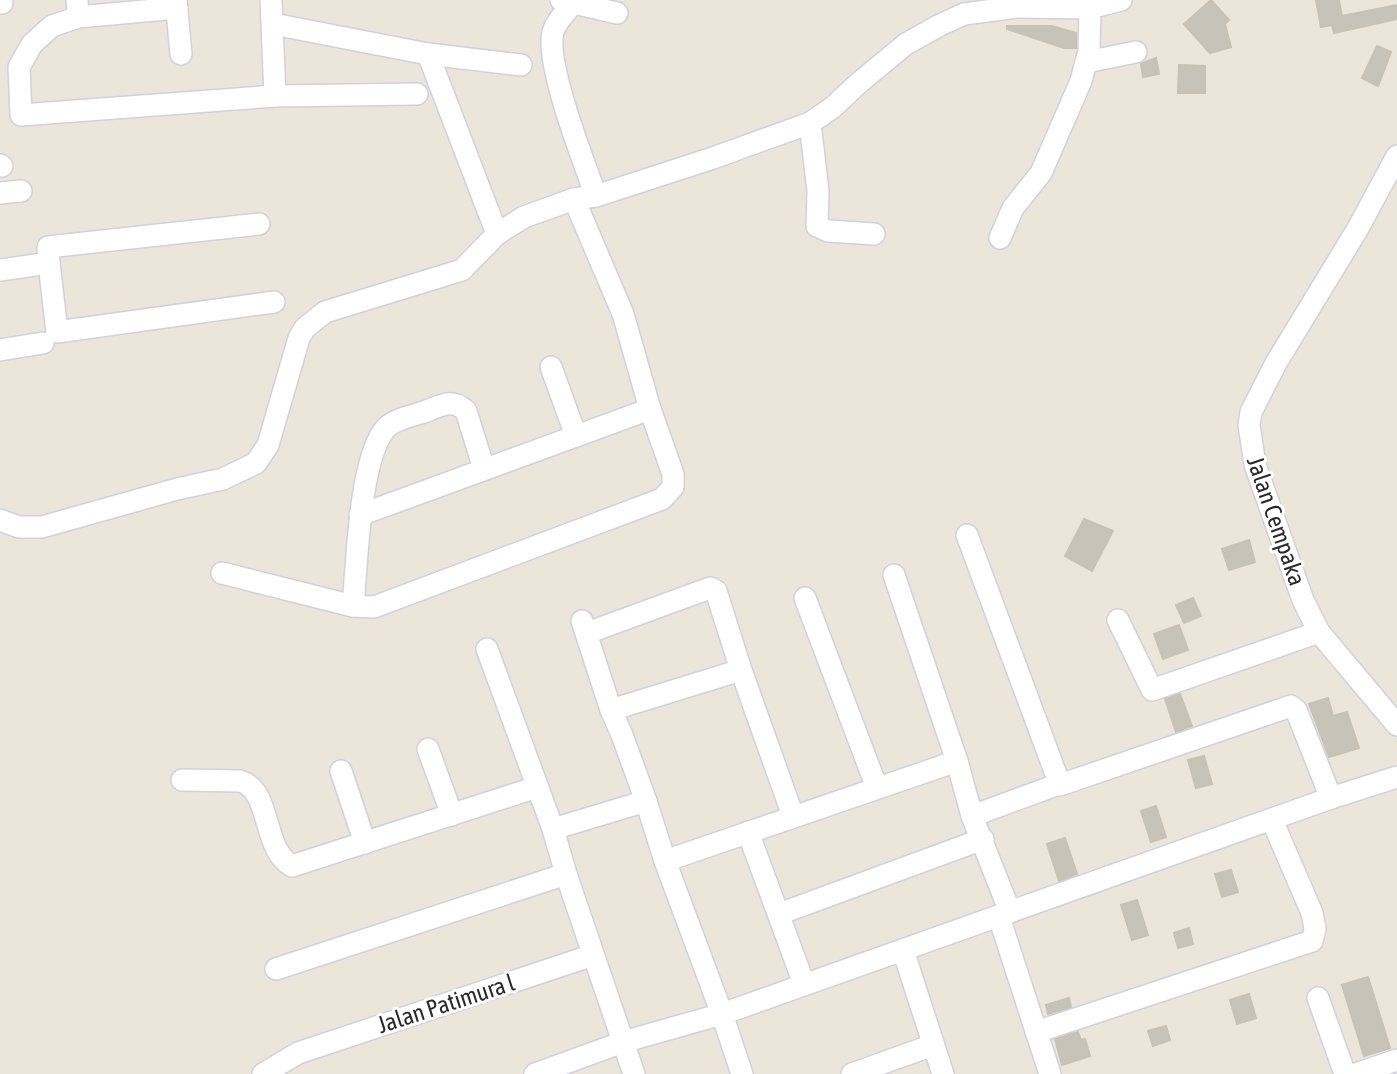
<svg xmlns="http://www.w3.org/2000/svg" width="1397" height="1074" font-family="'Asap Condensed',sans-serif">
	<rect width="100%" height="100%" fill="#ece6da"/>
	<g fill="#c7c3b9" stroke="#c7c2b3" stroke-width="2">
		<path d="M1211,0L1229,20L1225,24L1231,47L1210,53L1184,24Z"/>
		<path d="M1316,0H1339L1342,16L1397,5V19L1334,33L1332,25L1321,27Z"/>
		<path d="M1007,26H1052L1076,33V48H1064L1007,29Z"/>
		<path d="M1377,46L1391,52L1378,86L1362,78Z"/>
		<path d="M1156,58L1159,74L1143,77L1141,64Z"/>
		<path d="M1179,65L1205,66V93H1178Z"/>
		<path d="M1084,519L1113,531L1092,571L1065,556Z"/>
		<path d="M1249,540L1255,562L1229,570L1222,549Z"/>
		<path d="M1193,598L1201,616L1184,623L1176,605Z"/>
		<path d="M1179,625L1188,650L1163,659L1154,634Z"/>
		<path d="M1180,694L1192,726L1176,732L1165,699Z"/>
		<path d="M1328,698L1333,716L1347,712L1359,748L1329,757L1309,704Z"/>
		<path d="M1204,756L1212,784L1196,788L1188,760Z"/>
		<path d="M1156,806L1166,837L1151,842L1141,811Z"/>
		<path d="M1065,838L1077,874L1059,881L1047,844Z"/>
		<path d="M1231,870L1238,892L1222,897L1215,874Z"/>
		<path d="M1137,900L1148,935L1132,940L1121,905Z"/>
		<path d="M1189,928L1193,944L1178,948L1174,933Z"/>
		<path d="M1368,977L1390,1048L1364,1056L1342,985Z"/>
		<path d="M1249,994L1256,1018L1237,1024L1230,1000Z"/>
		<path d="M1069,998L1071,1007L1048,1014L1046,1005Z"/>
		<path d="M1166,1026L1170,1040L1153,1046L1148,1031Z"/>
		<path d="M1078,1032L1081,1040L1085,1039L1090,1056L1062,1065L1055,1039Z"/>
	</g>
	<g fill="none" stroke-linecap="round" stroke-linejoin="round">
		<g stroke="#cfd0e2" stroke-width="24">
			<g id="minor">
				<path d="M77,0L78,17L52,26L32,44L19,67L21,115L275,96L417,94"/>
				<path d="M176,0L181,54"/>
				<path d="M271,0L275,96"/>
				<path d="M561,0L617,13"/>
				<path d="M575,0C569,10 556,20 553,32C545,64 584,162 596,196"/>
				<path d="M0,3H2"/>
				<path d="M78,17L177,8"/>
				<path d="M273,24L428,54L497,234"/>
				<path d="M428,54L521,65"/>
				<path d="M1086,62L1136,52"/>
				<path d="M810,123L818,191L817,226L828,231L874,234"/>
				<path d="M1397,156L1357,230L1276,363L1251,412L1249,425L1255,465L1303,600L1319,632L1397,725"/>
				<path d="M0,165L2,166"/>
				<path d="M0,193L21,191"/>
				<path d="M1000,238L1013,208L1041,173L1081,81L1089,51L1090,8"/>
				<path d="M49,263L57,332L274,302"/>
				<path d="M0,270L49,263L48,247L259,224"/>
				<path d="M0,350L43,343"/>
				<path d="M551,367L576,436"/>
				<path d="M484,469L466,411C453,398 441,405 427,411C415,415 396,419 387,427C359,455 357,567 353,606L374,607L662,499L673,487V474L650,409L623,314L574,199"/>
				<path d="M360,515L650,409"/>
				<path d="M0,520L19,527H42L177,489L223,479L256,463L268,445L299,338L305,328L325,312L462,270L497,234L524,217L574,199L596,196L713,158L810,123L832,108L860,82L906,44L940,25L964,14L1016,7L1090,8L1121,0"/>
				<path d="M967,535L1060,785L1291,706L1296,710L1331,798"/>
				<path d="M222,573L353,606"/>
				<path d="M894,575L957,761L972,816L1010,912"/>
				<path d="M805,598L877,788"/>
				<path d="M1118,620L1152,690L1319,632"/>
				<path d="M587,633L710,588L716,591L741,670L793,816"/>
				<path d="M487,649L553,829L566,874L634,1074"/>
				<path d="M611,710L741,670"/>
				<path d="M428,749L452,815"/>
				<path d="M341,771L365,843"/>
				<path d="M182,780L240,781C272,790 262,850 292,866L537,787"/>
				<path d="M972,816L1059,784"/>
				<path d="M553,829L646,801"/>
				<path d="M748,832L804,984"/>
				<path d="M665,861L957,761"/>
				<path d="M779,914L983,839"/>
				<path d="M999,917L1050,1074"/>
				<path d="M903,950L943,1074"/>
				<path d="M276,969L566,874"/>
				<path d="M1318,998L1345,1074"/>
				<path d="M1036,1032L1312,941L1315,929L1312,913L1272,820"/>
				<path d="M263,1074L298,1053L593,955"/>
				<path d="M535,1074L623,1042L722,1014L665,861L646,801L622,735L611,710L582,621"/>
				<path d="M742,1074L722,1014L1331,798L1397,777"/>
				<path d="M852,1074L933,1045"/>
				<path d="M1356,1074L1397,1060"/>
			</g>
		</g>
		<use href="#minor" stroke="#fff" stroke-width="21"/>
	</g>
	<g text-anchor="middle" stroke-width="6" stroke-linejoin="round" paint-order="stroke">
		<g font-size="24" fill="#292929" stroke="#fff">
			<text transform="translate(1276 521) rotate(71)" y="8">Jalan Cempaka</text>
			<text transform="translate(446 1004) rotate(-18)" y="8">Jalan Patimura l</text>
		</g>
	</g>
</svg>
